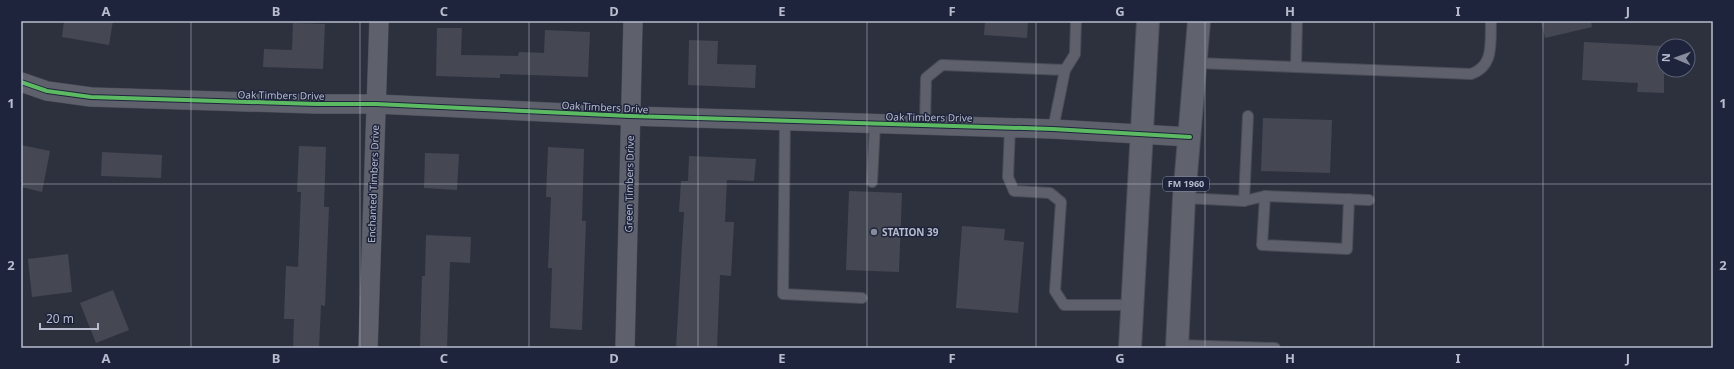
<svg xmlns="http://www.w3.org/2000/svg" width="1734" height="369" font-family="'Noto Sans',sans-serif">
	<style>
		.building { fill: #454853 }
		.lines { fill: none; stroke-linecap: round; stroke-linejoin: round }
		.service-casing { stroke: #494d57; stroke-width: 12 }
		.minor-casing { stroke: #494d57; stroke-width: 20 }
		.primary-casing { stroke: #4b4e5a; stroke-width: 24 }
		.service { stroke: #5e606b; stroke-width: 10 }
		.minor { stroke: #5e606b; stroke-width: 19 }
		.primary { stroke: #60626d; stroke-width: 22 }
		.cycleway-casing { stroke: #1e243b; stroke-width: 6 }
		.cycleway { stroke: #5cba63; stroke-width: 4 }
		.grid { fill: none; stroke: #b8bcce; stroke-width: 1; stroke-opacity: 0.55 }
		.poi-dot { fill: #878b9c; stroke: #1e243b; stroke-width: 1.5 }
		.labels { text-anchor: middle; stroke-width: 3; stroke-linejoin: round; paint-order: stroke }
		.shield { fill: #1e243b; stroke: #8a8ea2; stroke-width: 1 }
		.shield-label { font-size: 9px; font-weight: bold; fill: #b8bcce }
		.street-label { font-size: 10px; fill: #b8bcce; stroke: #1e243b }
		.poi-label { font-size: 10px; font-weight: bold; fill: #b8bcce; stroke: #1e243b; text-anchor: start }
		.neatline { fill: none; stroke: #b8bcce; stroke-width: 1.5 }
		.grid-label { font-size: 13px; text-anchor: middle; font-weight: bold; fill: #b8bcce }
	</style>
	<rect width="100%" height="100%" fill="#2d313e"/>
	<!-- building -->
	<g class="building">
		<polygon points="64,21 113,21 109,45 62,37"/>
		<polygon points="985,21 1028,21 1027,38 984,35"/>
		<polygon points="1541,21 1591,21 1592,27 1545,38"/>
		<polygon points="293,23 325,24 323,69 263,67 264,49 292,50"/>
		<polygon points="437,28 462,28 461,55 518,56 519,52 544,53 545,30 590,32 588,77 500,74 500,78 436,76"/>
		<polygon points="689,40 718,41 717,64 756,65 755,88 688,85"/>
		<polygon points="1584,42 1664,46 1664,93 1637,92 1638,83 1582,80"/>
		<polygon points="1263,118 1332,120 1330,173 1261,171"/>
		<polygon points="21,145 50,151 42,192 21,187"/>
		<polygon points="299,146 326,147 324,207 329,207 325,306 321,305 319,348 293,348 294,319 284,319 286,266 298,267 301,192 297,192"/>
		<polygon points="548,147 584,149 582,221 586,221 582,330 550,328 552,268 548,268 551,197 546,197"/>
		<polygon points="102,152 162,155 161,178 101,176"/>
		<polygon points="425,153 459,154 457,190 424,188"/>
		<polygon points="689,156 756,159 754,181 727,180 725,222 734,222 731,276 720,275 717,348 676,348 684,212 679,212 681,181 688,181"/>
		<polygon points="849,191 902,193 899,272 846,270"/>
		<polygon points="962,226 1005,229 1004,240 1024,242 1018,313 956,308"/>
		<polygon points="426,235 471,237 470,263 450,262 447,348 420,348 422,276 425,276"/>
		<polygon points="68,254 72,292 32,297 28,259"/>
		<polygon points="113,290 129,330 96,343 80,303"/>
	</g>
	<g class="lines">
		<defs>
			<g id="service">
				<polyline points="1197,63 1296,67 1297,21"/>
				<path d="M1296,67L1471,74C1495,66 1490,41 1491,21"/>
				<polyline points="785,121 783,294 862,298"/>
				<polyline points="925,125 926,78 942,65 1065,70"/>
				<polyline points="1010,127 1008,177 1014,191 1050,193 1061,202 1055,291 1064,305 1132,305"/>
				<polyline points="1053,129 1065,70 1075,54 1076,21"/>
				<polyline points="872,182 875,124"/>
				<polyline points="1265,196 1262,245 1347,249 1349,199"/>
				<polyline points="1184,198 1244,201 1265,196 1369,200"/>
				<polyline points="1244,201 1248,116"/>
				<polyline points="1178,345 1275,348"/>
			</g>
			<g id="minor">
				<polyline points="21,82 47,91 91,97 316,104 376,104 630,116 1053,129 1190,137"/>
				<polyline points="368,348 379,21"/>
				<polyline points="625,348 633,21"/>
			</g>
			<g id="primary">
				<polyline points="1130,348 1148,21"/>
				<polyline points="1177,348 1184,198 1199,21"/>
			</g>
		</defs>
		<!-- service casing -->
		<use href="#service" class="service-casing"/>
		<!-- minor casing -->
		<use href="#minor" class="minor-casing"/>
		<!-- primary casing -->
		<use href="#primary" class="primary-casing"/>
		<!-- service -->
		<use href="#service" class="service"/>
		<!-- minor -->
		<use href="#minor" class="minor"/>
		<!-- primary -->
		<use href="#primary" class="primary"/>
		<defs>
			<polyline id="cycleway" points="21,82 47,91 91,97 316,104 376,104 630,116 1053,129 1190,137"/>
		</defs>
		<!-- cycleway casing -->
		<use href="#cycleway" class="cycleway-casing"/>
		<!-- cycleway -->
		<use href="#cycleway" class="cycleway"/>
	</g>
	<!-- grid -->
	<path class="grid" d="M191,21V348M360,21V348M529,21V348M698,21V348M867,21V348M1036,21V348M1205,21V348M1374,21V348M1543,21V348M21,184H1713"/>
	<!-- markers -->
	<circle class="poi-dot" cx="874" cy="232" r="4"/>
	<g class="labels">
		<!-- shield labels -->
		<rect class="shield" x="1163" y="177" width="46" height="14" rx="3"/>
		<g class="shield-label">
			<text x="1186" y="187">FM 1960</text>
		</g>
		<!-- street labels -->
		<g class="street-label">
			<text transform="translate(281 95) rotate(1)" y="4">Oak Timbers Drive</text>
			<text transform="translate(605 107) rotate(3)" y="4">Oak Timbers Drive</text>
			<text transform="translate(929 117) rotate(1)" y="4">Oak Timbers Drive</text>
			<text transform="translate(373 184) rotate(-88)" y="4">Enchanted Timbers Drive</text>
			<text transform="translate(629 184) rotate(-89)" y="4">Green Timbers Drive</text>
		</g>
		<!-- poi labels -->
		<g class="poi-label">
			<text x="882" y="236">STATION 39</text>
		</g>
	</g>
	<!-- border -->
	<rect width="1734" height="369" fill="none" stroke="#1e243b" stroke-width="44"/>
	<!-- north arrow -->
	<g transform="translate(1676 58) rotate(272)"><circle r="19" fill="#1e243b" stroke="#5c6176"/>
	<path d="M0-3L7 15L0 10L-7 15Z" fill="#878b9c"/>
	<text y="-6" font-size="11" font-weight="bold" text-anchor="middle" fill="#b8bcce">N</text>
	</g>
	<!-- scale -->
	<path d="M40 323v6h58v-6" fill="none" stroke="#b8bcce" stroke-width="2"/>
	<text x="46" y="323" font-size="12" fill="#b8bcce" stroke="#1e243b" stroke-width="3" paint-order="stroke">20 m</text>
	<rect x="22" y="22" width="1690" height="325" class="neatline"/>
	<g class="grid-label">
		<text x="106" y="16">A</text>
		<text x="276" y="16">B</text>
		<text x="444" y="16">C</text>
		<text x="614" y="16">D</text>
		<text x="782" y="16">E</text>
		<text x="952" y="16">F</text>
		<text x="1120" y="16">G</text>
		<text x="1290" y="16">H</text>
		<text x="1458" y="16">I</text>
		<text x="1628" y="16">J</text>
		<text x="11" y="108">1</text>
		<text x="1723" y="108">1</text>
		<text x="11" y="270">2</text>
		<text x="1723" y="270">2</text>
		<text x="106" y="363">A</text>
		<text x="276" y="363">B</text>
		<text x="444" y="363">C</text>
		<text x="614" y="363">D</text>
		<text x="782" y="363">E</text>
		<text x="952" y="363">F</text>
		<text x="1120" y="363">G</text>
		<text x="1290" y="363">H</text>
		<text x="1458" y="363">I</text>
		<text x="1628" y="363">J</text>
	</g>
</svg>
